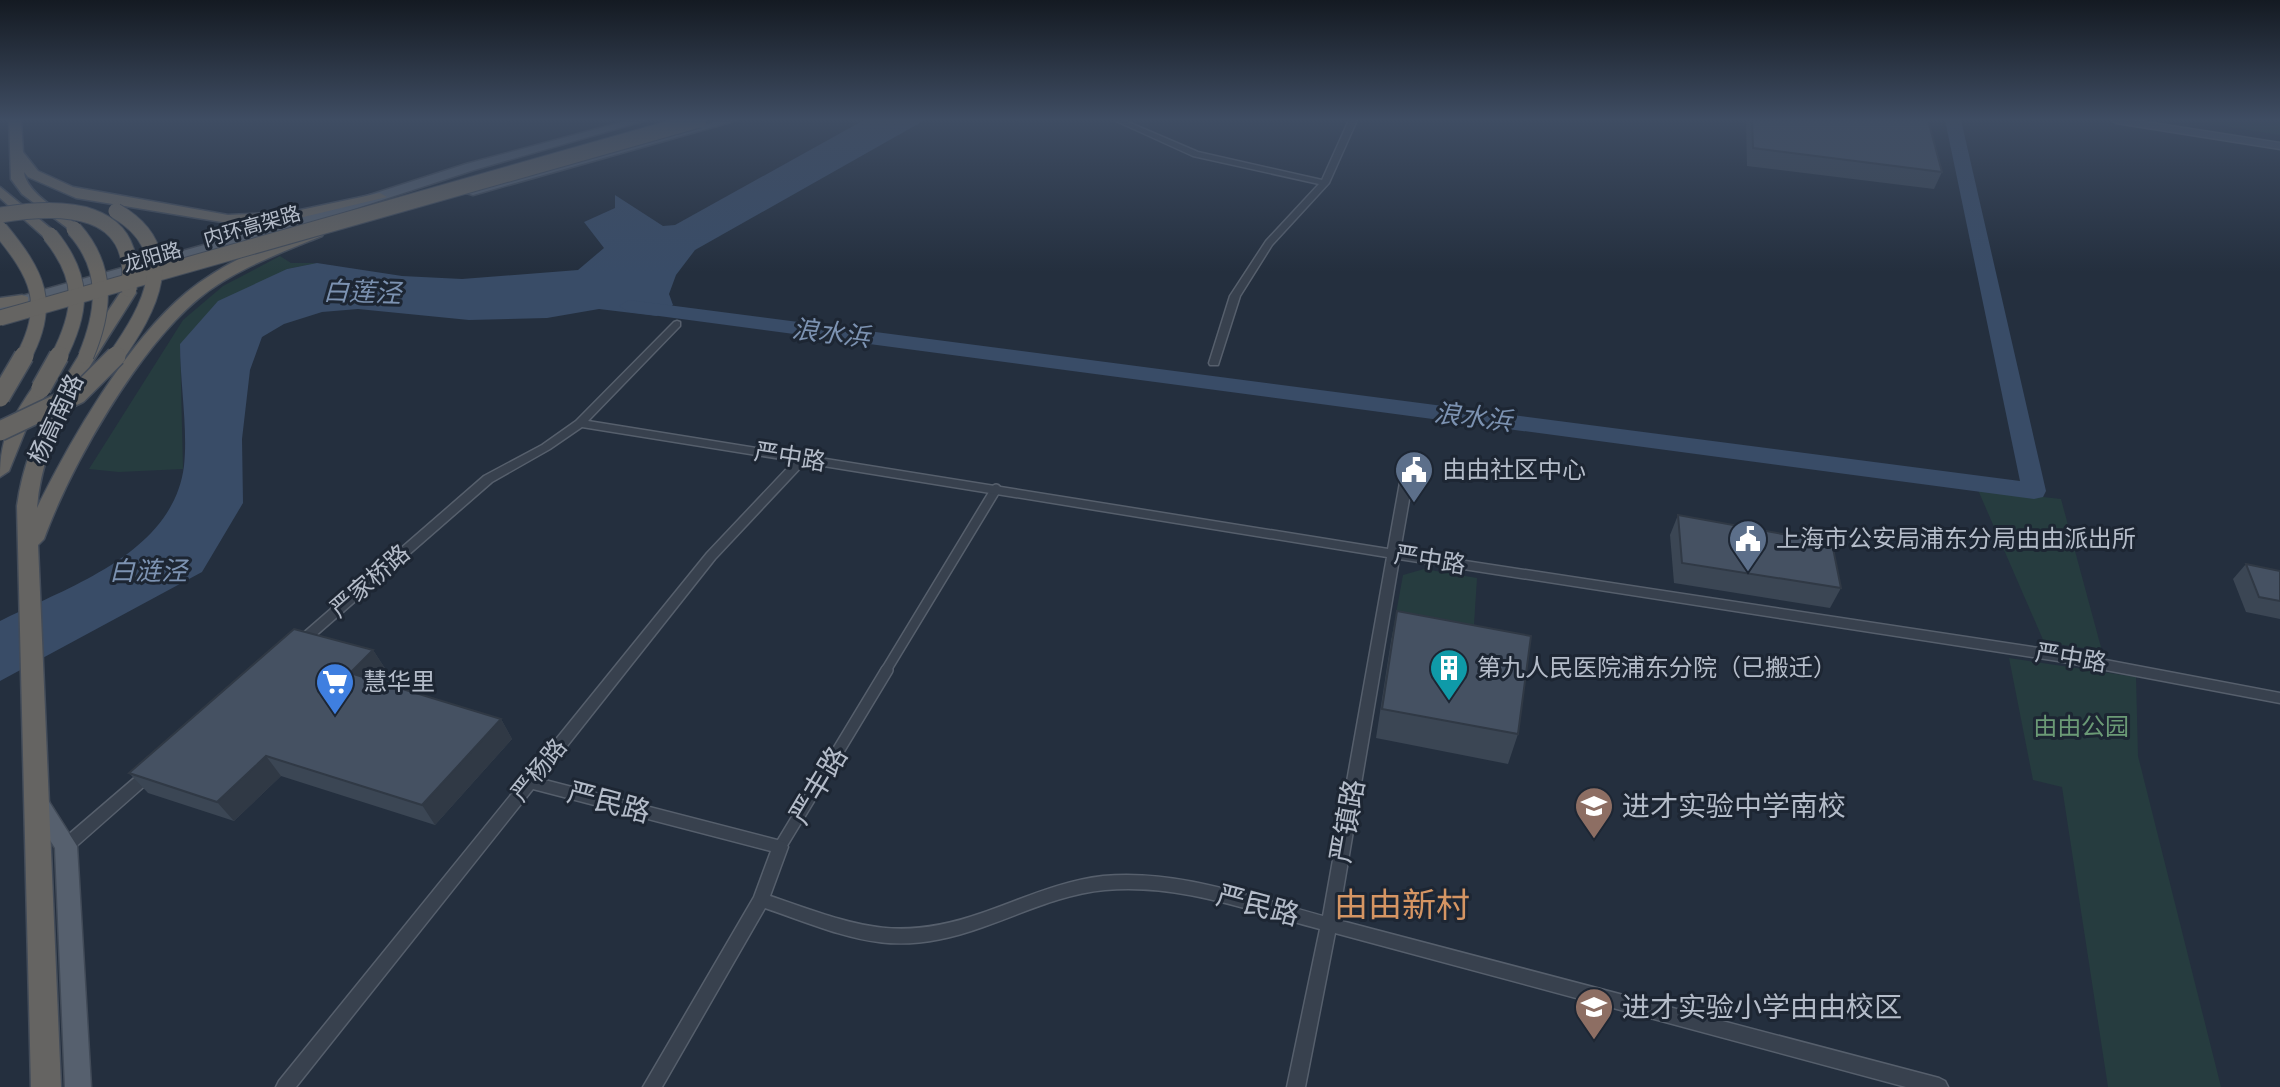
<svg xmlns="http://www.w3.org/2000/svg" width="2280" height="1087" font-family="Signika,'Noto Sans SC',sans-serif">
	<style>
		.green { fill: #263c3f }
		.water { fill: #394c67 }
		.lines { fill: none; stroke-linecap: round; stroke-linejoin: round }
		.river { fill: #394c67; fill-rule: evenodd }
		.pedestrian-far1-casing { stroke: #565f6c; stroke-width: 12 }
		.pedestrian-casing { stroke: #565f6c; stroke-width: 14 }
		.minor-casing { stroke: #565f6c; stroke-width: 3 }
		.secondary-casing { stroke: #565f6c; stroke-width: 3 }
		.primary-casing { stroke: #414a57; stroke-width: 3 }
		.trunk-casing { stroke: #434c59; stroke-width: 3 }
		.pedestrian-far1 { stroke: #38414e; stroke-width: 9 }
		.pedestrian { stroke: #38414e; stroke-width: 11 }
		.minor { fill: #38414e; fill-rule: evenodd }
		.secondary { fill: #465061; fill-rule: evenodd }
		.primary { fill: #56606e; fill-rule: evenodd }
		.trunk { fill: #656462; fill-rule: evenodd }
		.trunk-bridge-far1-casing { stroke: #434c59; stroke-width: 17; stroke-linecap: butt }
		.trunk-bridge-casing { stroke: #434c59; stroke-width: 22; stroke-linecap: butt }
		.trunk-bridge-far1 { stroke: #656462; stroke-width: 15 }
		.trunk-bridge { stroke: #656462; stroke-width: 19 }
		.wall { fill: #3b4654 }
		.shaded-wall { fill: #303945 }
		.building { fill: #455162; stroke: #303945; stroke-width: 2 }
		.labels { text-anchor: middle; stroke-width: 6; stroke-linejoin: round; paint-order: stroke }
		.far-street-label { font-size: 20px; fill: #b4bcc9; stroke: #1d2633 }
		.street-label { font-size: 24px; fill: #b4bcc9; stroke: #1d2633 }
		.poi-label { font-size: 24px; fill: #b4bcc9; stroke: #1d2633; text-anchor: start }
		.park-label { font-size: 24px; fill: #6b9a76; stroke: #1d2633 }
		.water-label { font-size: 26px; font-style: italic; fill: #7c92b1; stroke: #1d2633 }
		.near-street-label { font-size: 28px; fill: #b4bcc9; stroke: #1d2633 }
		.near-poi-label { font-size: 28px; fill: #b4bcc9; stroke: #1d2633; text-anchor: start }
		.near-quarter-label { font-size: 34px; fill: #d59563; stroke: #1d2633 }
	</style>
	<rect width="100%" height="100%" fill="#242f3e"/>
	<!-- green -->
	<g class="green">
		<polygon points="2186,120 2280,120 2280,135"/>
		<polygon points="280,256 291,263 317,263 287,269 180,344 183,469 119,472 89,469 183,320 223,286"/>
		<polygon points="1978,490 2061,499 2102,651 2044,642"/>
		<polygon points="1424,569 1477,578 1472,656 1391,641 1403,575"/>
		<polygon points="2009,658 2136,677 2138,756 2221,1087 2108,1087 2062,787 2033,780"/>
	</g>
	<!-- water -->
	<path class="water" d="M864,120H925L695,250L676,275L669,294L673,305L657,316L599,309L547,318L469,320L358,309L322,312L284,324L262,337L250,370L242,439L243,503L202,572L0,681V621C67,587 173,554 184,466C188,429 180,383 180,344L218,301L287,269L317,263L402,276L462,279L578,270L604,248L584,222L615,208V195L663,226L675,225Z"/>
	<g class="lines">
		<!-- river -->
		<polygon class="river" points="1945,120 1961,120 2046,491 2043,497 2034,499 629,312 619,306 629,300 2020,481"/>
		<defs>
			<polyline id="pedestrian-far1" points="885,672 996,489"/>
			<polyline id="pedestrian" points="780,847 887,670"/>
			<g id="minor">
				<polygon points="1114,120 1123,120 1198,152 1322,180 1349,120 1357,120 1329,183 1272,245 1240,296 1218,365 1210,365 1209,363 1230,296 1266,241 1319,184 1193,156"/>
				<path d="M677,321L680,322V326L588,421L1388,549L1401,477L1407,473L1413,477L1400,551L2058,651L2280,693V703L2058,661L1399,559L1338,920L1939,1078L1945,1081L1948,1087H1906L1335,933L1305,1087H1287L1320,929C1250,911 1179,883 1105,890C1062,894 1023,913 983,927C892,960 851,938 765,908L662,1087H643L754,897L771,851L533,789L296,1087H276L279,1081L707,553L794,461L582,427L550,449L492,482L305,645H295L293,642L484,476L542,445L576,421L674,322ZM805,463L1387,557L1323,916C1251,897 1178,869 1103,876C1060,881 1022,899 982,913C894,944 853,924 770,896L788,847L785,842L541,779L715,559Z"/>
				<polygon points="151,766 156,768 158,772 156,776 71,851 66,853 61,851 58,846 61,841 146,768"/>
			</g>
			<polygon id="secondary" points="2111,120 2133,120 2280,143 2280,149 2116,123"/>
			<g id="primary">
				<polygon points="630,120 647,120 474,170 296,228 0,310 0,302 286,222 466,164"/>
				<polygon points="721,120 738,120 473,195 463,192"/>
				<polygon points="38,795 46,797 77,846 91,1087 65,1087 55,848 27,804 30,797"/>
			</g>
			<g id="trunk">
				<path d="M9,120H21L23,152L38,171L73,187L228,215L291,212L380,193L387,197L291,220L228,223L76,198L28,177L24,172C26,193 63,213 79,226L81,229L74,233L22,194L11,179Z"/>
				<polygon points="0,187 55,232 55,238 45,238 0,198"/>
				<path d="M317,229L324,233L322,236C280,253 233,270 198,299C137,350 71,465 44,539L38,545L61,1087H31L17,506C28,425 78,356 122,290H134L136,293C95,360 43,427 37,508C71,439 127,342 186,293C221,264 273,240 317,229Z"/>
				<polygon points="22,295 28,297 28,303 0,308 0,298"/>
				<path d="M41,383L50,388L28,424L9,471L0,477C0,436 12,418 35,384Z"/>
			</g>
		</defs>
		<!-- pedestrian-far1 casing -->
		<use href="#pedestrian-far1" class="pedestrian-far1-casing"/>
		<!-- pedestrian casing -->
		<use href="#pedestrian" class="pedestrian-casing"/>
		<!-- minor casing -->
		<use href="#minor" class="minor-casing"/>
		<!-- secondary casing -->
		<use href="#secondary" class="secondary-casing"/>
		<!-- primary casing -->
		<use href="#primary" class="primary-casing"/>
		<!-- trunk casing -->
		<use href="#trunk" class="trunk-casing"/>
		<!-- pedestrian-far1 -->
		<use href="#pedestrian-far1" class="pedestrian-far1"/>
		<!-- pedestrian -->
		<use href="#pedestrian" class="pedestrian"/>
		<!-- minor -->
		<use href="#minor" class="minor"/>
		<!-- secondary -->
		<use href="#secondary" class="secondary"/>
		<!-- primary -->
		<use href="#primary" class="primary"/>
		<!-- trunk -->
		<use href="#trunk" class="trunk"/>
		<defs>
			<g id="trunk-bridge-far1">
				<path d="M0,215C63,205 139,205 129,289"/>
				<path d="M0,229C37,274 53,303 23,358"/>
				<path d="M74,229C109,268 105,310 86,356"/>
				<path d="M50,235C85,278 83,310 58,358"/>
				<polyline points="0,318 699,120"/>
				<path d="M115,358C150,308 183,250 116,211"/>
			</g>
			<g id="trunk-bridge">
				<polyline points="41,388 59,356"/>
				<polyline points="0,397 24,356"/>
				<polyline points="0,431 78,394 116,356"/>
			</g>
		</defs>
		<!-- trunk-bridge-far1 casing -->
		<use href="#trunk-bridge-far1" class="trunk-bridge-far1-casing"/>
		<!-- trunk-bridge casing -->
		<use href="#trunk-bridge" class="trunk-bridge-casing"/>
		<!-- trunk-bridge-far1 -->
		<use href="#trunk-bridge-far1" class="trunk-bridge-far1"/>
		<!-- trunk-bridge -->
		<use href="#trunk-bridge" class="trunk-bridge"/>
	</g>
	<!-- wall -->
	<g class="wall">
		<polygon points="1746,120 1928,120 1942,172 1934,189 1747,166"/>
		<polygon points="1678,515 1841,588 1830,608 1674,583 1670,535"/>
		<polygon points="2246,564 2280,571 2280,619 2246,612 2233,579"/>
		<polygon points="1397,611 1518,734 1508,764 1376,738 1391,641"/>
		<polygon points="373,650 386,670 376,681 501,719 512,739 435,825 281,776 234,821 148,793 129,773"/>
	</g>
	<!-- shaded-wall -->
	<g class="shaded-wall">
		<polygon points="373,650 386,670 364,694 350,673"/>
		<polygon points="501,719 512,739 435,825 422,805"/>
		<polygon points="266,756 281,776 234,821 217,802"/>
	</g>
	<!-- building -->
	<g class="building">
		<polygon points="1752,120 1928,120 1942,172 1753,148"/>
		<polygon points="1678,515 1832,543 1841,588 1682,563"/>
		<polygon points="2246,564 2280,571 2280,601 2259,597"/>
		<polygon points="1397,611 1531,636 1518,734 1382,709"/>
		<polygon points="294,629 373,650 350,673 501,719 422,805 266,756 217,802 129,773"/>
	</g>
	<!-- sky -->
	<linearGradient id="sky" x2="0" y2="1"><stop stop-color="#141a22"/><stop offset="0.44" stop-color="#3f4d63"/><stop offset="1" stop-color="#3f4d63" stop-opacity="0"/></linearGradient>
	<rect width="2280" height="272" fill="url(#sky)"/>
	<!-- icons -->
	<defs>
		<symbol id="civic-pin" viewBox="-11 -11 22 30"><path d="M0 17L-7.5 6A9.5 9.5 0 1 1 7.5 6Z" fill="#5c6f8a" stroke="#1d2633"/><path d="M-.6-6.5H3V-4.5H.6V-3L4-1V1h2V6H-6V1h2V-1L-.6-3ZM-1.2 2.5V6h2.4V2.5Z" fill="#fff"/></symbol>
		<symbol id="building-pin" viewBox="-11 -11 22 30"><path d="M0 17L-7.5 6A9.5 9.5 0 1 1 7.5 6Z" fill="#0f9aa8" stroke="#1d2633"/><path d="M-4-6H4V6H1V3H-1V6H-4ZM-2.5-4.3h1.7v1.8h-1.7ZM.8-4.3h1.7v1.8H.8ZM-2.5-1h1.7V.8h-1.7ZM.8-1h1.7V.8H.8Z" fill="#fff"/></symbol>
		<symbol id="supermarket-pin" viewBox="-11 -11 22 30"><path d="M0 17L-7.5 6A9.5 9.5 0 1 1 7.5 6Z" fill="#3f7fe0" stroke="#1d2633"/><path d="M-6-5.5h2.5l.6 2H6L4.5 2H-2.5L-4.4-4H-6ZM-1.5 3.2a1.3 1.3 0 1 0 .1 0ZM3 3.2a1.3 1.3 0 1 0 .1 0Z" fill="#fff"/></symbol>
		<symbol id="school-pin" viewBox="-11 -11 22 30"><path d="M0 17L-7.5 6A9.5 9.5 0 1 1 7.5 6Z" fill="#8d6e63" stroke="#1d2633"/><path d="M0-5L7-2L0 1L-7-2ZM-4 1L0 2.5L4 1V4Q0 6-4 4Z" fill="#fff"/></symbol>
	</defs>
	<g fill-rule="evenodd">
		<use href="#civic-pin" x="1392" y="448" width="44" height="60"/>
		<use href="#civic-pin" x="1726" y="517" width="44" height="60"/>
		<use href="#building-pin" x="1427" y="646" width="44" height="60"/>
		<use href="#supermarket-pin" x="313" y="660" width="44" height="60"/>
		<use href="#school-pin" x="1572" y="784" width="44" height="60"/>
		<use href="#school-pin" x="1572" y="985" width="44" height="60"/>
	</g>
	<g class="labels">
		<!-- far-street labels -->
		<g class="far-street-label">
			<text transform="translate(252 226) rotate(-16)" y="7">内环高架路</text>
			<text transform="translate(152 257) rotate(-16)" y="7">龙阳路</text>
		</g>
		<!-- street labels -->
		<g class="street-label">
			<text transform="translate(56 419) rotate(-65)" y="8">杨高南路</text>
			<text transform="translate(790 457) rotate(9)" y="8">严中路</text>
			<text transform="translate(1430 560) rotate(9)" y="8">严中路</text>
			<text transform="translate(370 581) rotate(-41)" y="8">严家桥路</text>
			<text transform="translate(2071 658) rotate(9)" y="8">严中路</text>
			<text transform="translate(539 770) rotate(-51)" y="8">严杨路</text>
		</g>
		<!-- poi labels -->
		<g class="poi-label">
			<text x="1442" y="478">由由社区中心</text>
			<text x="1776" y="547">上海市公安局浦东分局由由派出所</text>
			<text x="1477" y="676">第九人民医院浦东分院（已搬迁）</text>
			<text x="363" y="690">慧华里</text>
		</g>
		<!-- park labels -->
		<g class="park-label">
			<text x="2081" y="735">由由公园</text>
		</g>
		<!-- water labels -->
		<g class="water-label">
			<text transform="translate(362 292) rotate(2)" y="9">白莲泾</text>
			<text transform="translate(831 333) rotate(7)" y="9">浪水浜</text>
			<text transform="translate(1473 417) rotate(7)" y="9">浪水浜</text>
			<text x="148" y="580">白涟泾</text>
		</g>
		<!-- near-street labels -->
		<g class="near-street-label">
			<text transform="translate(818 785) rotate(-59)" y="10">严丰路</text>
			<text transform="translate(609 802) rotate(15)" y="10">严民路</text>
			<text transform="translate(1347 821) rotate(-80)" y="10">严镇路</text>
			<text transform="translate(1258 905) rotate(15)" y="10">严民路</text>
		</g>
		<!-- near-poi labels -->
		<g class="near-poi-label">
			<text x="1622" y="816">进才实验中学南校</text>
			<text x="1622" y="1017">进才实验小学由由校区</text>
		</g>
		<!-- near-quarter labels -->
		<g class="near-quarter-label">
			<text x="1402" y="917">由由新村</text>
		</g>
	</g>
</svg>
